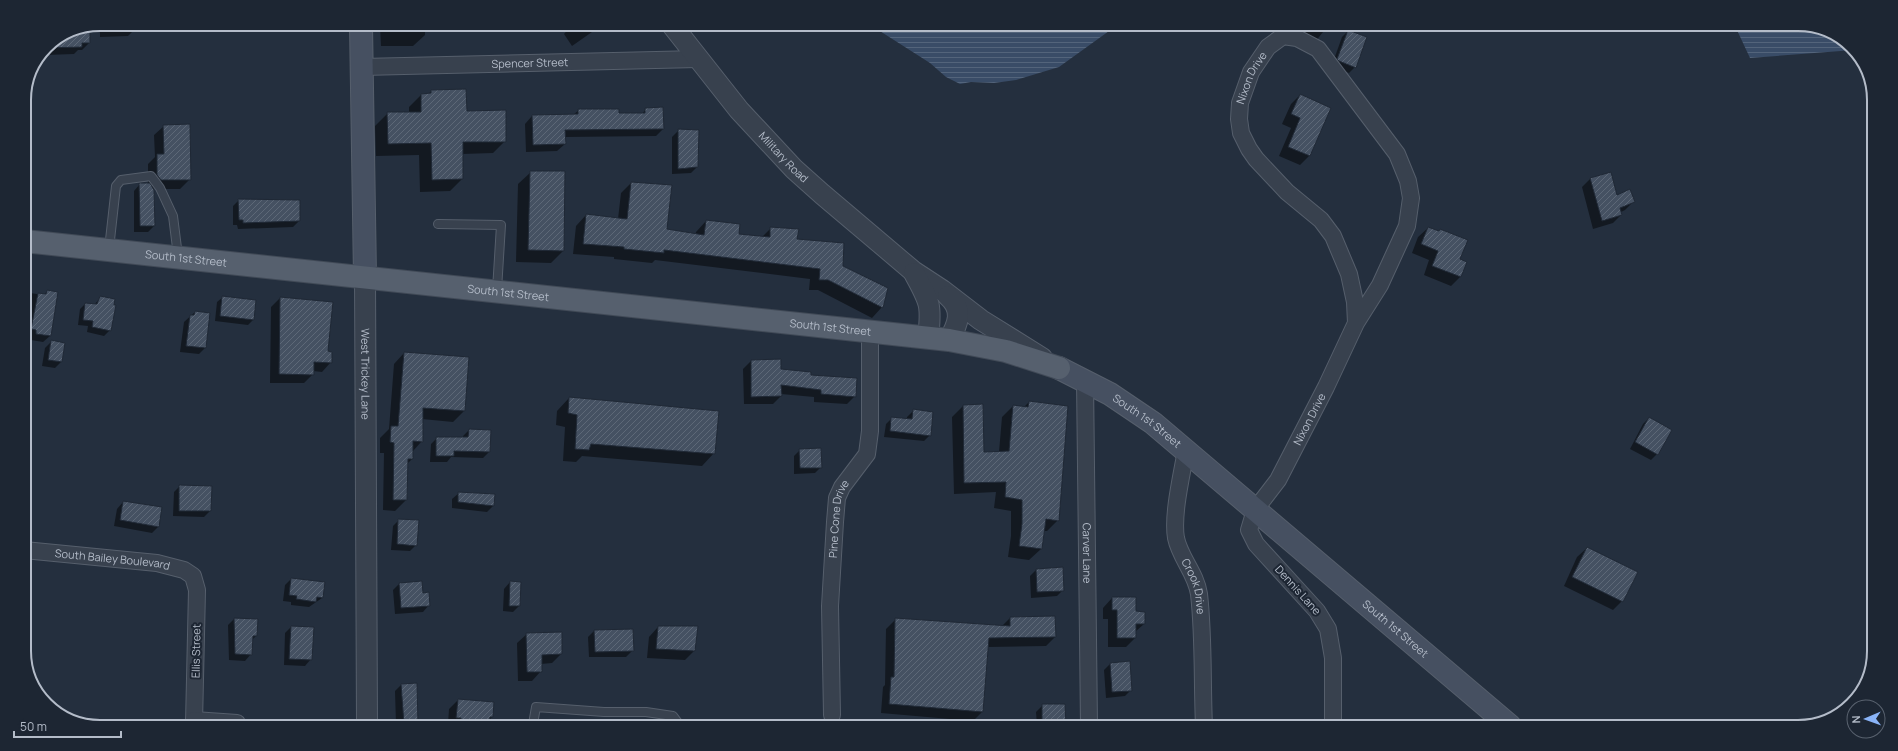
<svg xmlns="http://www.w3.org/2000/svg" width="1898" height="751" font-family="Manrope,sans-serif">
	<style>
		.water { fill: url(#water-rules) }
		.shadow { fill: #0007 }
		.building { fill: url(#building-hatch); stroke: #1f2835 }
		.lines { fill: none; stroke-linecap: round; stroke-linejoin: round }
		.service-casing { stroke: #565f6c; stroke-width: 10 }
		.minor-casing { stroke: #565f6c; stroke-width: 18 }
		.tertiary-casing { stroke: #565f6c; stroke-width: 22 }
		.secondary-casing { stroke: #565f6c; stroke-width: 24 }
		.primary-casing { stroke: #414a57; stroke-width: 24 }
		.service { stroke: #38414e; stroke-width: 8 }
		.minor { stroke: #38414e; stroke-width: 16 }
		.tertiary { stroke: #38414e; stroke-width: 20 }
		.secondary { stroke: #465061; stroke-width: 22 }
		.primary { stroke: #56606e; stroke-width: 22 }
		.labels { text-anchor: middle; stroke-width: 4; stroke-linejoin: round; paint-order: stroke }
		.street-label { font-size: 11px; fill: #b4bcc9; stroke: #1d2633 }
		.rim { fill: none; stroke: #b4bcc9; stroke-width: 2 }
	</style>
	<defs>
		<pattern id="water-rules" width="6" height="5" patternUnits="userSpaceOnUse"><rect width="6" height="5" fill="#394c67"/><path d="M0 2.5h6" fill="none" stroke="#53647b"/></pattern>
		<pattern id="building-hatch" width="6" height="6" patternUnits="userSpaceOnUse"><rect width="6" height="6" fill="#455162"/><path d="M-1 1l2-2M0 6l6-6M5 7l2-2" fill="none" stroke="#5d6877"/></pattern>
	</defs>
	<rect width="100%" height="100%" fill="#242f3e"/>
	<!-- water -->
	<g class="water">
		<polygon points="872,26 1116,26 1059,67 1016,80 994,83 971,82 960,84 946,77 930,63"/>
		<polygon points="1736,28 1823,28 1854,50 1750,58"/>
	</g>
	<!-- shadow -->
	<g class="shadow">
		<polygon points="100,24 134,24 134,30 128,36 100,37"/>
		<polygon points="380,25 425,25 425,35 413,46 381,46"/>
		<polygon points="516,25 546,25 543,29 517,29"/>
		<polygon points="572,25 602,25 572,46 564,34"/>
		<polygon points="89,26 89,43 82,50 78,50 74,54 46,55 41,58 46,46 71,30"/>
		<polygon points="1300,27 1327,27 1315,42 1297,31"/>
		<polygon points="1348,31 1355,67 1349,73 1332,65 1342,37"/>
		<polygon points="432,91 466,112 505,141 493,153 462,154 462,179 450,191 420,192 419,155 376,156 375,126 388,113 409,113 409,107 421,95 428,94"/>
		<polygon points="1300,95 1330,109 1309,156 1300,165 1279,156 1291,128 1282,124 1291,104"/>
		<polygon points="646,109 663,129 656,136 565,137 565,144 557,151 526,152 525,124 532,116 573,115 579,110 618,114 642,114"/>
		<polygon points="164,126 190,179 180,189 153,189 154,226 148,232 134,232 134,191 140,184 148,184 148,164 155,157 154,135"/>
		<polygon points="679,130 697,167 691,173 672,174 672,137"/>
		<polygon points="531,172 563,251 551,263 516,262 518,184"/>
		<polygon points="1591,178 1616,196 1633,202 1625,210 1621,212 1621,215 1613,223 1593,229 1582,187"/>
		<polygon points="631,183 665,230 695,235 696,232 706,221 738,235 762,237 771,228 796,239 842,267 882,307 872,318 818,290 809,290 810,279 655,260 652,263 614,259 614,257 573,254 576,226 586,215 618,219 621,193"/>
		<polygon points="239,200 299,221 293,227 238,229 237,225 233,225 233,206"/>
		<polygon points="1428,228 1459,260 1466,262 1460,277 1451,286 1424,275 1429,260 1412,253 1418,237"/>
		<polygon points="48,291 50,336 43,342 25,339 27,326 24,326 24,292 43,295"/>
		<polygon points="101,297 110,330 104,336 87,332 88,326 78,325 80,309 85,304 94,305"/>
		<polygon points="223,297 253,320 248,325 215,321 217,302"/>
		<polygon points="280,298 327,352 331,362 322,372 313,371 313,374 304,383 270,383 271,307"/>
		<polygon points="195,312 205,348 199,354 180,352 184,322"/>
		<polygon points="51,342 61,362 55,368 42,366 45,348"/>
		<polygon points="404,353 464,411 453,422 422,419 422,441 412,452 412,459 407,464 406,500 395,511 383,510 384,453 380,453 380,438 389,429 394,364"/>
		<polygon points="751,361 780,370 809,376 855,396 847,404 814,402 814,397 781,394 781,396 773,404 744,404 743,369"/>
		<polygon points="569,398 714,453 702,466 582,456 576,462 563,461 565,427 556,425 557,411"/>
		<polygon points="1029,402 1058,520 1047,531 1043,531 1041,549 1029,560 1008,557 1011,536 1011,511 994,508 996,492 954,494 952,417 963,406 983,453 999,452 1002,417 1013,406 1024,407"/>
		<polygon points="913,411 930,435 924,441 884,437 886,424 892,418 907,419 907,417"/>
		<polygon points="1649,418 1657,454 1651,460 1630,449 1643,424"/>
		<polygon points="469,430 489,452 483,458 451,457 447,462 430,462 431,444 437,438 463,438 463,436"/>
		<polygon points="800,450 821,467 815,473 794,474 794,456"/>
		<polygon points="180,486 210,511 204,517 173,516 174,492"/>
		<polygon points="459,493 493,506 487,512 452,508 452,499"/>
		<polygon points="123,502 158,527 152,533 114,526 117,509"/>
		<polygon points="399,520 416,545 410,551 391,550 393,526"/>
		<polygon points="1587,548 1622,601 1613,610 1564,586 1577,557"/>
		<polygon points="1036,570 1063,590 1057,596 1031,598 1030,576"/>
		<polygon points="291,579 322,598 309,607 291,605 291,602 283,601 285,585"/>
		<polygon points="510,582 519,606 513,612 503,611 504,589"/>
		<polygon points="399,584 422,594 429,605 423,612 395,614 393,590"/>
		<polygon points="1112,598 1135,612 1144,624 1135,632 1135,638 1126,647 1108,647 1108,619 1103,619 1103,608"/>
		<polygon points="1054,617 1055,637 1046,646 988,647 982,712 973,721 881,713 883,687 885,685 886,629 895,620 1002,626 1010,618"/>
		<polygon points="234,619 256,636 252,640 251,654 245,661 229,660 228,625"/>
		<polygon points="291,627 311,659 305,666 284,665 285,633"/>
		<polygon points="658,627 694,651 685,660 647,658 649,637"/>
		<polygon points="594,631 633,650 626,657 589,657 588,637"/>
		<polygon points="561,633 561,654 552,663 541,664 541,671 532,681 518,681 517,643 527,634"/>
		<polygon points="1110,664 1131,690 1125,696 1106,698 1104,670"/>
		<polygon points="416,684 417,724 396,724 395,691 401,685"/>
		<polygon points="458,700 492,717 489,720 488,724 448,724 449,709"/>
		<polygon points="1043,705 1064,705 1065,725 1037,725 1036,712"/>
	</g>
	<!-- building -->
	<g class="building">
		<polygon points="90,26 90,43 82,43 82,47 46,48 71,30"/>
		<polygon points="1348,30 1367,37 1356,68 1339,61 1337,59"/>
		<polygon points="466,89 467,111 506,110 506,142 463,142 463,179 432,180 431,143 388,144 387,112 421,112 421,94 431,93 431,90"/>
		<polygon points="1300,94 1331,108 1310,156 1288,147 1300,118 1291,114"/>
		<polygon points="663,107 664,129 565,130 566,144 533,145 532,115 578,114 578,109 619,109 619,113 645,113 645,108"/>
		<polygon points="190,124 191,180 161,180 157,175 157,154 164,154 163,125"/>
		<polygon points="678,129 699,130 698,167 678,169"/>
		<polygon points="530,171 565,171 564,251 528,250"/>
		<polygon points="1611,172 1617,195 1630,189 1635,202 1620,208 1622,215 1602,221 1590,178"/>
		<polygon points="631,182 672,185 667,229 704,235 706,220 740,224 739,234 770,237 770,227 799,229 797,239 844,243 843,266 888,288 883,308 828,280 819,280 820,269 664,250 664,253 624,249 624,247 583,244 586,214 627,219"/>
		<polygon points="139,183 150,183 154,190 155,226 140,226"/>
		<polygon points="238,199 300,200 300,221 243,223 243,220 239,220"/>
		<polygon points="1428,227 1439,231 1440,229 1468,240 1460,259 1467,262 1461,277 1432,266 1438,251 1421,244"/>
		<polygon points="47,290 58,292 51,336 36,334 36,330 31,329 38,293 46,294"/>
		<polygon points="100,296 115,299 114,305 116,305 111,331 92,327 93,321 83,320 85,303 97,304"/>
		<polygon points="222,296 256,300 254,320 220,316"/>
		<polygon points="280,297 333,302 328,351 332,352 332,363 314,362 314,375 279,374"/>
		<polygon points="195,311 210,313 206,348 186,346 190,315 194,315"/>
		<polygon points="51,340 65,343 62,362 48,360"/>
		<polygon points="404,352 469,357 465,411 423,408 423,442 413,441 413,459 408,459 407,500 393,500 394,443 390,442 391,426 398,426"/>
		<polygon points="781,359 781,369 811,372 811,375 857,378 856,397 821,394 821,390 781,385 782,396 751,397 751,360"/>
		<polygon points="569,397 719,411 715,454 591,444 589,450 575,449 577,415 568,413"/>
		<polygon points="1029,401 1068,406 1059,521 1046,519 1042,549 1019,546 1022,524 1022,500 1005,497 1006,482 964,483 963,405 983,404 984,452 1009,451 1013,405 1028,407"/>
		<polygon points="913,409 933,412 931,436 890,431 891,417 912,419"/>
		<polygon points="1649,417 1672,430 1658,455 1635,442"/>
		<polygon points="469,429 491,430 490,452 454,451 454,456 436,456 436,437 468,437"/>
		<polygon points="821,448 822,468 800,468 799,449"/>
		<polygon points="179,485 212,486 211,511 179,511"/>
		<polygon points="458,492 495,494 494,506 458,502"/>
		<polygon points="123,501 162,507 159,527 120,520"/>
		<polygon points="398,519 419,520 417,546 397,544"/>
		<polygon points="1587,547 1638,572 1623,602 1572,577"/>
		<polygon points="1063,567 1064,591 1037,592 1036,569"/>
		<polygon points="291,578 325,582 323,598 317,597 316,602 296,599 297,596 289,595"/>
		<polygon points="422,581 423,593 429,592 430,606 401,608 399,583"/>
		<polygon points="510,581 521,582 520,606 509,606"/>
		<polygon points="1112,597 1136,597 1136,611 1145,612 1145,624 1136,624 1136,638 1117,638 1117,610 1112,610"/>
		<polygon points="1055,616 1056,637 989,638 983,712 889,704 891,677 894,677 895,618 1010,626 1010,617"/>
		<polygon points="234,618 258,619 257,636 253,636 252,655 235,654"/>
		<polygon points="291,626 314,627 312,660 289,659"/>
		<polygon points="658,626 698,626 695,651 656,649"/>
		<polygon points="633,629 634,651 595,652 594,630"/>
		<polygon points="562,632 562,654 542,655 542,672 527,672 526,633"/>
		<polygon points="1130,661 1132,691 1112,692 1110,663"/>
		<polygon points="417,683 418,724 404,724 401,684"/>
		<polygon points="458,699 494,702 493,717 490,717 489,724 461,724 461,718 456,718"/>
		<polygon points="1042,704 1065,704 1066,725 1042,725"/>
	</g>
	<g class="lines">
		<defs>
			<g id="service">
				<polyline points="438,224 501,225 497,290"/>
				<polyline points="109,249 116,186 121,180 151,176 160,188 173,216 178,256"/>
				<polyline points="533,724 536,707 604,712 646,712 673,716 679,724"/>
			</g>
			<g id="minor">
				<path id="s1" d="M362,67L698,59"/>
				<path id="s2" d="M1085,380L1089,725"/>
				<path id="s3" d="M1186,450C1182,474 1172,515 1176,538C1180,558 1196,573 1199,594C1204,638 1202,682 1204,726"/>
				<path id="s4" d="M24,550L157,563L184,570L193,576L197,590L194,723"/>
				<path id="s5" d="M832,715L830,606L835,522L837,498L842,487L867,454L870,431V331"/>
				<polyline points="194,720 237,723"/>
				<path id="s6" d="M1333,726V658L1328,629L1317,611L1256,544L1249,530L1255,510L1278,480L1326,387L1356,323L1355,302L1349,274L1333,236L1321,220L1287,192L1256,159L1249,149L1241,133L1239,119L1240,103L1251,72L1268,47L1283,36L1297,38L1318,49L1397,154L1408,181L1411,198L1407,226L1380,285L1356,323"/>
			</g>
			<g id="tertiary">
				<path id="s7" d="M672,25L739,110L794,169L822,194L913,271L942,290L981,320L1042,358"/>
				<path d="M914,273C930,302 932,305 928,338"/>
				<path id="s8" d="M365,277L367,724"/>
				<path d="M948,296C964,310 958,324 949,340"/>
			</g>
			<g id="secondary">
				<polyline points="361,25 365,277"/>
				<path id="s9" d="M1059,368L1110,394L1153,423L1510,726"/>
			</g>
			<g id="primary">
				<path id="s10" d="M24,241L949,340L1006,351L1059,368"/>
			</g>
		</defs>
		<!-- service casing -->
		<use href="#service" class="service-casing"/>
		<!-- minor casing -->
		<use href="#minor" class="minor-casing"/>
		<!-- tertiary casing -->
		<use href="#tertiary" class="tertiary-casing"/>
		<!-- secondary casing -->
		<use href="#secondary" class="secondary-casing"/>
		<!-- primary casing -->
		<use href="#primary" class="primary-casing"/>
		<!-- service -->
		<use href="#service" class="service"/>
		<!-- minor -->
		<use href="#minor" class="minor"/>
		<!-- tertiary -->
		<use href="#tertiary" class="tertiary"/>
		<!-- secondary -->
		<use href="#secondary" class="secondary"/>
		<!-- primary -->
		<use href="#primary" class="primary"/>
	</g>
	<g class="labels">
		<!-- street labels -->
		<g class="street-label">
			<text dy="4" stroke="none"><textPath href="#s1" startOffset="168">Spencer Street</textPath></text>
			<text dy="4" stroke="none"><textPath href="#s6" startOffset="747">Nixon Drive</textPath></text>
			<text dy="4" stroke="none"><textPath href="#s7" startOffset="173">Military Road</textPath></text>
			<text dy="4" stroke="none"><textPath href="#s10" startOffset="163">South 1st Street</textPath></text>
			<text dy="4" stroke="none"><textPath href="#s10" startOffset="487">South 1st Street</textPath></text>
			<text dy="4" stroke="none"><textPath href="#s10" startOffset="811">South 1st Street</textPath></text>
			<text dy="4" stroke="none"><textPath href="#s8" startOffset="97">West Trickey Lane</textPath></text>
			<text dy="4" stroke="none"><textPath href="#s6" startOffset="352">Nixon Drive</textPath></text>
			<text dy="4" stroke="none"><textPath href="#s9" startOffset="103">South 1st Street</textPath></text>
			<text dy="4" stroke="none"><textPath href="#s5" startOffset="197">Pine Cone Drive</textPath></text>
			<text dy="4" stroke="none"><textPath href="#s2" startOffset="173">Carver Lane</textPath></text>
			<text dy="4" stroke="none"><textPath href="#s4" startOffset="89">South Bailey Boulevard</textPath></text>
			<text dy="4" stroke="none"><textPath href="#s3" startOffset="141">Crook Drive</textPath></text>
			<text transform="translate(1298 590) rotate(48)" y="4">Dennis Lane</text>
			<text dy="4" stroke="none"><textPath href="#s9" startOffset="427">South 1st Street</textPath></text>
			<text transform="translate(196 651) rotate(-89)" y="4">Ellis Street</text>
		</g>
	</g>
	<!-- crop -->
	<path d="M0 0H1898V751H0ZM100 31H1798A69 69 0 0 1 1867 100V651A69 69 0 0 1 1798 720H100A69 69 0 0 1 31 651V100A69 69 0 0 1 100 31Z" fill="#1d2633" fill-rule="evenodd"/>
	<path class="rim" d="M100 31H1798A69 69 0 0 1 1867 100V651A69 69 0 0 1 1798 720H100A69 69 0 0 1 31 651V100A69 69 0 0 1 100 31Z"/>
	<!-- north arrow -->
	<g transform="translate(1866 719) rotate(268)"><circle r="19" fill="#1d2633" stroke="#59626f"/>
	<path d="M0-3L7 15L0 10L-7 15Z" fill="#8ab4f8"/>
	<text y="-6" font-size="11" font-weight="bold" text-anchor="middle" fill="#b4bcc9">N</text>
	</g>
	<!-- scale -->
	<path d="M14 731v6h107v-6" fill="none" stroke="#b4bcc9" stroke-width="2"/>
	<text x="20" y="731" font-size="12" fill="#b4bcc9" stroke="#1d2633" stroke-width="3" paint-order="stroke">50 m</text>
</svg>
